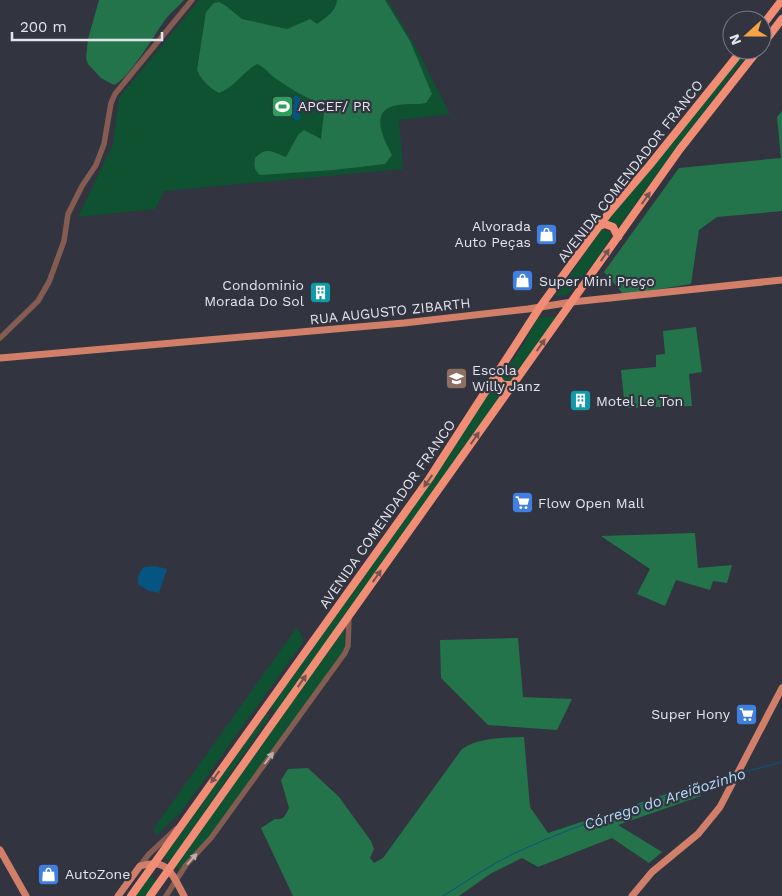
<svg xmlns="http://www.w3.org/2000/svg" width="782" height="896" font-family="'Work Sans',sans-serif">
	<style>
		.green { fill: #0e5232 }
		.forest { fill: #24744b }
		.water { fill: #065482 }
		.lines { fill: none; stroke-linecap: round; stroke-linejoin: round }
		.stream { stroke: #065482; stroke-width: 1 }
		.minor { stroke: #855c51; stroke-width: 5.5 }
		.major { stroke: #d27f6a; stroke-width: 7 }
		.highway { stroke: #f08d74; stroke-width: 8 }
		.oneway { fill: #745352 }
		.oneway2 { fill: #bdaeae }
		.labels { text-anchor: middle; stroke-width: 4.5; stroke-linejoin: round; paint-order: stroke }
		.poi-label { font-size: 14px; fill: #e3e4ec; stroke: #323440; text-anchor: start }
		.street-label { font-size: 14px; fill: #e3e4ec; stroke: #323440 }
		.water-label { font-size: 15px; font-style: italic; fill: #b1dafb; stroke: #323440 }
	</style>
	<rect width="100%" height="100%" fill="#323440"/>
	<!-- green -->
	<g class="green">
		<polygon points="199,0 388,0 419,53 450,114 399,120 403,169 164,191 155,209 78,217 113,144 119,98"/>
		<polygon points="743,53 746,56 670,156 617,230 600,226 654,166"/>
		<path d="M602,229L611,232C611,246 577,283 567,295L555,296Z"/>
		<polygon points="559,316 508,385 501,378 525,342 537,318"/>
		<polygon points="495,380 498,386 508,390 277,713 269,708"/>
		<polygon points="297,627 303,638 302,644 181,812 156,836 154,828"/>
		<polygon points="344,629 345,647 339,657 215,830 180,871 175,866"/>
		<polygon points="267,713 270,716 170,862 164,857"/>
		<polygon points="150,875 156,881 146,896 135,896"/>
	</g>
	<!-- forest -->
	<g class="forest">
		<path d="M99,0H184C178,7 170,13 165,20C155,34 128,80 114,85L101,78L88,64L86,58L88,39Z"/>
		<path d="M337,0H385L410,41L432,94L426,103C417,105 407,103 398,105C368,109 383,138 392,155L385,164L333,170L260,175C254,170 254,166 255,158C267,146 272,152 286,157L298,135L304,130L321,139L325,104C308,100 289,88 275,78C268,73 265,67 257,64C243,72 235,87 219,93C209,87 202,81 197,70L206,12L214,3L219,2L226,6L242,19L287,29L310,19L317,24C326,17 336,12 337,0Z"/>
		<polygon points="782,111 782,211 717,217 699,230 691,284 624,295 604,272 679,168 781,158 777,117"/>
		<polygon points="696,327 702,372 689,374 692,406 625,408 621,370 656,367 656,355 665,354 663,331"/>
		<polygon points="695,533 698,568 732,565 727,583 713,581 710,590 676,580 665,606 637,594 650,569 601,536"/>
		<polygon points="518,638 523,697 572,699 557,730 488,725 441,678 440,640"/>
		<path d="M524,737L530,807L548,833L700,783L701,796L618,825L662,852L649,863L612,838L538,867L522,858L490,874L459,896H293L261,828L275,819C284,820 285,816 289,808L281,780L288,769L308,768L339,797L371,841L374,849L370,858L374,863L383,858L462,749C480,737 502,738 524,737Z"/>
	</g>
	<!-- water -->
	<g class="water">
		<polygon points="296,95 306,105 299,113 301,118 297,121 287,112 295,104 293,98"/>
		<path d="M155,566L167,569L159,593L147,590L139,585C136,578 139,573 144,567Z"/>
	</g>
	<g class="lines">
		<!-- stream -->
		<g class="stream">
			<polyline points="740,773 782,762"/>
			<path d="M443,896C467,881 490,865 515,853C586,820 660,798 734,775"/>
		</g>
		<!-- minor -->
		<g class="minor">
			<polyline points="0,338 38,301 49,282 64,241 68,214 82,186 96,165 104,144 111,103 115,94 192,0"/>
			<polyline points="140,866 149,854 176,829"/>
			<polyline points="166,896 186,865 211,838 345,653 348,646 349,616"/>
		</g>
		<!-- major -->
		<g class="major">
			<polyline points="0,358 404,323 528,309 572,302 782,280"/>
			<polyline points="0,850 26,896"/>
			<path d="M118,896L140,866C168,857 172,874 184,896"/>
			<polyline points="632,896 652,872 698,834 720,807 782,688"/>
		</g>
		<!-- highway -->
		<g class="highway">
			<polyline points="762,26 782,0"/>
			<polyline points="762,45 782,19"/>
			<polyline points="599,226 605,224 613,227 618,237"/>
			<path d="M498,372C497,379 499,382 504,385H513"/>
			<polyline points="131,896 429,479 540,307 608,214 649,166 742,50"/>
			<polyline points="150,896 680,149 758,50"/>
		</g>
	</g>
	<!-- one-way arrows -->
	<defs><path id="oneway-solid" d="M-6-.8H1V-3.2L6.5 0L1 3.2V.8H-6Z" transform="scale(1.25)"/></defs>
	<g class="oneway">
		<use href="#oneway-solid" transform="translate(646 198) rotate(-55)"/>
		<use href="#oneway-solid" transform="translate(605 255) rotate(-55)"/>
		<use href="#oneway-solid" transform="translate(541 345) rotate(-55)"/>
		<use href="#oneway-solid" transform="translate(475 438) rotate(-55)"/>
		<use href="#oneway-solid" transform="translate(428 481) rotate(125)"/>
		<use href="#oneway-solid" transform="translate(377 576) rotate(-55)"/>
		<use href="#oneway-solid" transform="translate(302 681) rotate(-55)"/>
		<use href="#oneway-solid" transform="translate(215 777) rotate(126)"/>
	</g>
	<g class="oneway2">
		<use href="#oneway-solid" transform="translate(269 758) rotate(-53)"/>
		<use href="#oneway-solid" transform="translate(192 859) rotate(-48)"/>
	</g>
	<!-- icons -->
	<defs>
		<symbol id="stadium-square" viewBox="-11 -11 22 22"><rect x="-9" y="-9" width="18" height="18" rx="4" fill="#2e9e5b" stroke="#323440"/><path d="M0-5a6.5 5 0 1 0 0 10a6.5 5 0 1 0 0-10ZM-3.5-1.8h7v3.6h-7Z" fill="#fff"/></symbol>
		<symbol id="shop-square" viewBox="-11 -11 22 22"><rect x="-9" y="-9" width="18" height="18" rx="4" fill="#3f7fe0" stroke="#323440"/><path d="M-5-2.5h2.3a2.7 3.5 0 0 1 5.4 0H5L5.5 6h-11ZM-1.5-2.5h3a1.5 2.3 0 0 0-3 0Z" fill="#fff"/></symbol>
		<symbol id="building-square" viewBox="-11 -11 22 22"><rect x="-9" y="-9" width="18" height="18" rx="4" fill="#0f9aa8" stroke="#323440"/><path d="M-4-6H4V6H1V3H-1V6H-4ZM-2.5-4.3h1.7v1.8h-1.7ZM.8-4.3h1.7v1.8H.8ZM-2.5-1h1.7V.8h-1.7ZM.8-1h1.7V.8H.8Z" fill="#fff"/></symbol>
		<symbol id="school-square" viewBox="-11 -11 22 22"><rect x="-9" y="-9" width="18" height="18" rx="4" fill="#8d6e63" stroke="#323440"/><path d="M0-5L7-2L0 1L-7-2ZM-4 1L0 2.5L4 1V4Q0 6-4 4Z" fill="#fff"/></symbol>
		<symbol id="supermarket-square" viewBox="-11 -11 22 22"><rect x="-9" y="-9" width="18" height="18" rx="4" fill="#3f7fe0" stroke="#323440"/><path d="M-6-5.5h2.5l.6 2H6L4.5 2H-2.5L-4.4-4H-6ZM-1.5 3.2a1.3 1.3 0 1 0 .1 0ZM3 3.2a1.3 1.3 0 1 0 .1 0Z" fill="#fff"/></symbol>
	</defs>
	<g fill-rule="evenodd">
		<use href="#stadium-square" x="270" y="94" width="25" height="25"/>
		<use href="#shop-square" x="534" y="222" width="25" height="25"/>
		<use href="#shop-square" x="510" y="268" width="25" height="25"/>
		<use href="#building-square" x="308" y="280" width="25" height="25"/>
		<use href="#school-square" x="444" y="366" width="25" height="25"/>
		<use href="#building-square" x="568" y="388" width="25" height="25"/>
		<use href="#supermarket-square" x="510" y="490" width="25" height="25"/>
		<use href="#supermarket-square" x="734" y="702" width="25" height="25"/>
		<use href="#shop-square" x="36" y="862" width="25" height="25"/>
	</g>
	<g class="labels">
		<!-- poi labels -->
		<g class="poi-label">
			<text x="298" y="111">APCEF/ PR</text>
			<text x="531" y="231" text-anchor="end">Alvorada<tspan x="531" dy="16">Auto Peças</tspan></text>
			<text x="539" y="286">Super Mini Preço</text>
			<text x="304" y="290" text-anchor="end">Condominio<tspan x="304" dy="16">Morada Do Sol</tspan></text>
			<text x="472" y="375">Escola<tspan x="472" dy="16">Willy Janz</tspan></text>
			<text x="596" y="406">Motel Le Ton</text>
			<text x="538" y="508">Flow Open Mall</text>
			<text x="730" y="719" text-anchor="end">Super Hony</text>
			<text x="65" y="879">AutoZone</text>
		</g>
		<!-- street labels -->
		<g class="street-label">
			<text transform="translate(630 171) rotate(-52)" y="5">AVENIDA COMENDADOR FRANCO</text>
			<text transform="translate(390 311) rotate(-6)" y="5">RUA AUGUSTO ZIBARTH</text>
			<text transform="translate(387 514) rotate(-55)" y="5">AVENIDA COMENDADOR FRANCO</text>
		</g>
		<!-- water labels -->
		<g class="water-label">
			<text transform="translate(665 799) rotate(-18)" y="5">Córrego do Areiãozinho</text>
		</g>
	</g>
	<!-- north arrow -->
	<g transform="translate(747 35) rotate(249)"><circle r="24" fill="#323440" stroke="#797a85"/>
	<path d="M0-4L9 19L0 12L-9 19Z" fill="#f5a345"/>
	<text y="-8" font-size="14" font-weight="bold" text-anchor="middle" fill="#e3e4ec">N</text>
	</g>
	<!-- scale -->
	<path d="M12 32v8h150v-8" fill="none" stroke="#e3e4ec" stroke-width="2.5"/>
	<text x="20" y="32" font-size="15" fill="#e3e4ec" stroke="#323440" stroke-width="4" paint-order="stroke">200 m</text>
</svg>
